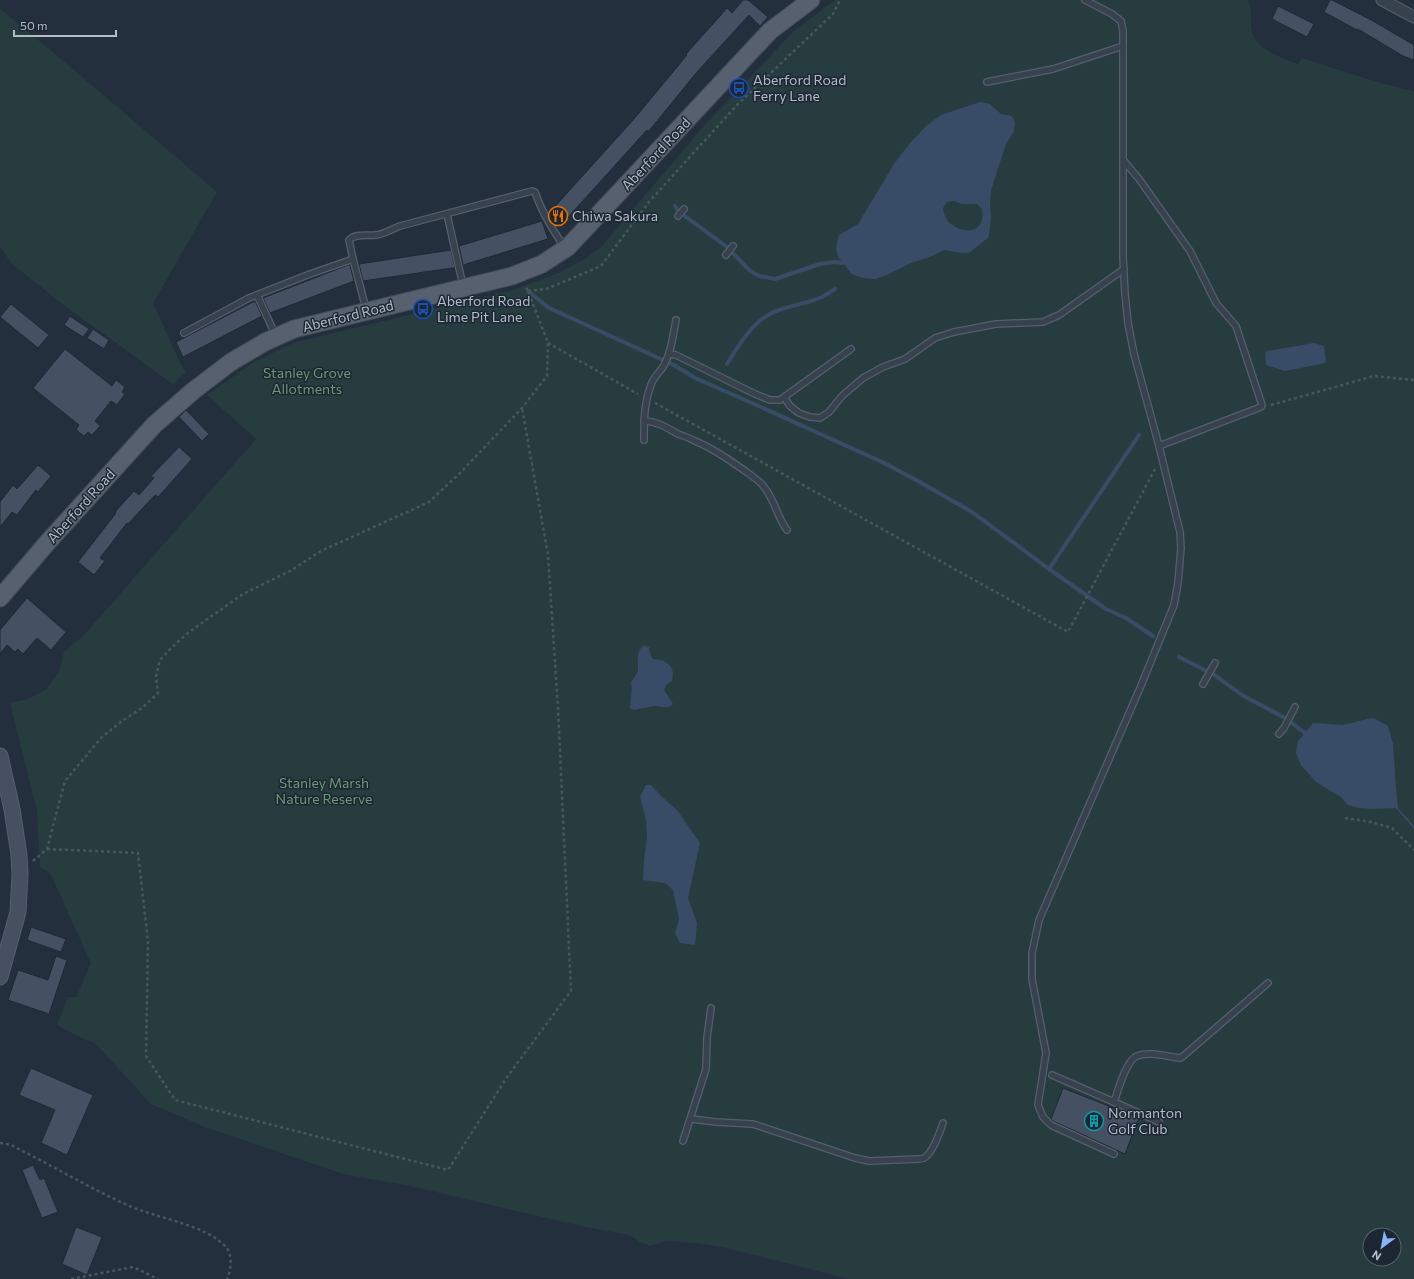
<svg xmlns="http://www.w3.org/2000/svg" width="1414" height="1279" font-family="Commissioner,sans-serif">
	<style>
		.green { fill: #263c3f; fill-rule: evenodd }
		.water { fill: #394c67; fill-rule: evenodd }
		.lines { fill: none; stroke-linecap: round; stroke-linejoin: round }
		.stream { stroke: #394c67; stroke-width: 4 }
		.building { fill: #455162; stroke: #1f2835 }
		.lane-casing { stroke: #565f6c; stroke-width: 8 }
		.street-casing { stroke: #565f6c; stroke-width: 13 }
		.secondary-casing { stroke: #565f6c; stroke-width: 17 }
		.primary-casing { stroke: #414a57; stroke-width: 19 }
		.path { stroke: #44595c; stroke-width: 2.5; stroke-dasharray: 3 3; stroke-linecap: butt }
		.lane { stroke: #38414e; stroke-width: 5.5 }
		.street { stroke: #38414e; stroke-width: 11 }
		.secondary { stroke: #465061; stroke-width: 15 }
		.primary { stroke: #56606e; stroke-width: 17 }
		.labels { text-anchor: middle; stroke-width: 3; stroke-linejoin: round; paint-order: stroke }
		.poi-label { font-size: 14px; fill: #b4bcc9; stroke: #1d2633; text-anchor: start }
		.street-label { font-size: 14px; fill: #b4bcc9; stroke: #1d2633 }
		.park-label { font-size: 14px; fill: #6b9a76; stroke: #1d2633 }
	</style>
	<rect width="100%" height="100%" fill="#242f3e"/>
	<!-- green -->
	<g class="green">
		<path d="M835,0H1248C1252,7 1251,19 1251,27C1253,49 1282,58 1298,64L1302,58L1380,83L1414,91V1279H849L722,1247L695,1243L667,1241L650,1246L640,1242L629,1235L585,1227L406,1185L343,1174L205,1127L151,1104L95,1043L75,1035L57,1025L68,997H76L91,963L50,873L40,867L37,811L10,703L27,699L46,690L60,669L64,652L84,635L256,439L207,395L254,362L293,343L516,289L558,273L585,259L602,246L701,129L750,77L795,30ZM1370,1235H1394V1259H1370Z"/>
		<polygon points="0,9 48,48 217,192 153,303 181,365 186,372 173,384 69,309 12,264 0,247"/>
	</g>
	<!-- water -->
	<g class="water">
		<path d="M980,102L990,104L1001,114L1012,116L1015,122L1014,131L1006,144L991,190L990,205L991,217L989,237L969,253H962L944,250L932,256L909,264L887,275L875,279L863,278L852,274L839,258L836,250L837,242L839,235L858,224L894,164L910,143L926,126L941,115ZM954,201L962,204H977L982,209C987,243 944,232 943,208L947,202Z"/>
		<polygon points="1314,343 1324,346 1326,362 1321,364 1285,371 1266,365 1265,353 1267,351"/>
		<path d="M644,645L649,647L650,654L653,659C667,660 676,666 672,681L666,685L664,690L673,704C667,710 661,706 654,706C647,707 641,709 634,710L630,708C630,699 633,691 631,682C634,678 639,672 638,667C638,657 636,652 644,645Z"/>
		<polygon points="1374,718 1388,726 1393,744 1396,789 1398,808 1414,826 1414,829 1397,809 1395,808 1372,809 1359,808 1348,805 1341,797 1316,782 1301,765 1296,753 1298,741 1313,723 1343,725 1367,719"/>
		<polygon points="646,785 651,785 661,796 677,810 700,843 688,898 697,923 695,945 680,943 675,933 679,919 673,890 665,883 643,880 644,860 647,837 646,820 640,797"/>
	</g>
	<g class="lines">
		<!-- stream -->
		<g class="stream">
			<polyline points="675,206 678,211 727,247 749,270 759,276 775,279 820,264 835,262 842,263"/>
			<polyline points="528,291 549,308 674,365 695,378 761,407 882,462 918,481 972,512 1049,569 1106,609 1126,618 1153,636"/>
			<path d="M727,364C738,346 754,320 774,312C790,305 807,304 822,297C826,295 831,291 835,289"/>
			<polyline points="1049,569 1139,435"/>
			<polyline points="1179,657 1213,674 1242,695 1285,718 1305,733"/>
		</g>
	</g>
	<!-- building -->
	<g class="building">
		<polygon points="743,0 748,0 768,17 760,26 749,15 697,72 648,132 647,130 561,225 549,213 634,119 687,55 686,54 720,16 727,8 732,13"/>
		<polygon points="1330,0 1332,0 1373,21 1414,45 1414,60 1403,56 1358,29 1357,30 1324,12"/>
		<polygon points="1278,6 1314,24 1307,37 1272,19"/>
		<polygon points="542,221 548,239 463,265 459,246"/>
		<polygon points="451,250 455,268 452,268 363,281 359,264"/>
		<polygon points="348,265 350,265 354,281 270,313 263,298"/>
		<polygon points="255,301 262,316 183,357 176,342"/>
		<polygon points="11,304 49,335 38,348 0,317"/>
		<polygon points="70,316 89,329 83,337 64,325"/>
		<polygon points="93,329 109,340 104,349 87,338"/>
		<polygon points="65,349 112,386 116,380 125,387 122,392 125,394 117,405 111,401 95,421 100,426 92,435 88,432 84,436 76,430 79,425 33,388"/>
		<polygon points="186,410 209,434 202,441 179,417"/>
		<polygon points="179,447 192,459 158,497 155,495 128,524 127,523 100,558 105,561 94,575 78,562 116,513 115,512 134,491 139,495 154,478 151,476"/>
		<polygon points="38,465 51,476 38,492 36,490 17,515 12,512 0,527 0,502 13,485 17,489"/>
		<polygon points="27,598 66,632 51,650 37,638 23,654 18,649 15,652 7,645 0,654 0,630"/>
		<polygon points="31,927 66,939 61,952 27,940"/>
		<polygon points="56,956 67,960 49,1014 8,1000 18,970 48,980"/>
		<polygon points="31,1068 93,1095 67,1155 41,1143 55,1110 19,1095"/>
		<polygon points="1063,1088 1139,1118 1125,1154 1053,1121 1051,1119"/>
		<polygon points="33,1165 40,1180 44,1178 58,1212 42,1218 22,1170"/>
		<polygon points="76,1227 102,1237 87,1275 62,1264"/>
	</g>
	<g class="lines">
		<defs>
			<g id="lane">
				<polyline points="1085,0 1112,14 1121,21 1123,31 1123,257 1125,294 1128,323 1134,354 1159,446 1180,532 1181,548 1178,583 1174,605 1140,688 1039,920 1032,953 1032,979 1046,1053 1038,1105 1043,1117 1051,1125 1114,1154"/>
				<polyline points="987,82 1053,69 1123,46"/>
				<polyline points="1124,161 1139,179 1190,251 1216,303 1236,326 1262,405 1261,407 1159,446"/>
				<polyline points="447,214 463,286"/>
				<polyline points="678,216 684,209"/>
				<polyline points="726,255 733,246"/>
				<polyline points="353,259 366,309"/>
				<polyline points="257,295 275,334"/>
				<path d="M184,333L249,298L310,274L353,259L349,240C355,233 368,236 376,235C385,234 392,229 400,226L532,191L535,192C541,210 550,226 561,242"/>
				<polyline points="669,354 676,355 755,394 770,400 780,400 851,349"/>
				<polyline points="784,397 790,406 799,413 810,417 820,418 829,412 842,396 863,378 883,367 905,359 935,338 954,332 996,324 1043,322 1059,315 1124,269"/>
				<path d="M644,421C657,421 667,428 678,434C684,436 690,438 695,441C714,449 731,461 748,473C753,477 760,481 764,487C775,500 777,517 787,530"/>
				<path d="M644,440C644,421 644,403 651,385C653,378 659,373 663,367C671,353 673,336 676,320"/>
				<polyline points="1203,684 1215,663"/>
				<polyline points="1279,734 1284,728 1295,707"/>
				<polyline points="1052,1075 1114,1102"/>
				<path d="M691,1119L716,1122L753,1124L855,1158L869,1161L918,1159C920,1159 922,1159 924,1158C933,1153 940,1132 943,1123"/>
				<path d="M1159,1122L1114,1102C1118,1091 1126,1060 1137,1056C1150,1051 1168,1057 1181,1058L1268,983"/>
				<polyline points="683,1141 706,1069 707,1038 711,1008"/>
			</g>
			<polyline id="street" points="1382,0 1414,17"/>
			<polyline id="secondary" points="0,756 12,809 19,855 20,874 18,912 0,977"/>
			<polyline id="primary" points="0,598 47,543 154,425 193,391 231,362 265,342 294,329 512,276 542,264 568,247 770,31 811,0"/>
		</defs>
		<!-- lane casing -->
		<use href="#lane" class="lane-casing"/>
		<!-- street casing -->
		<use href="#street" class="street-casing"/>
		<!-- secondary casing -->
		<use href="#secondary" class="secondary-casing"/>
		<!-- primary casing -->
		<use href="#primary" class="primary-casing"/>
		<!-- path -->
		<g class="path">
			<polyline points="528,291 546,289 601,266 649,202 736,106 833,14 840,0"/>
			<polyline points="548,343 638,394"/>
			<polyline points="655,403 1068,632 1155,469"/>
			<polyline points="1271,405 1374,376 1414,380"/>
			<polyline points="1345,818 1371,822 1392,828 1414,850"/>
			<polyline points="47,849 138,853 148,942 146,1056 175,1100 448,1170 507,1077 571,991 558,708 548,555 522,408"/>
			<polyline points="33,861 47,849 65,781 102,737 122,721 142,708 158,693 156,676 160,660 171,648 189,632 243,594 290,571 321,551 429,502 460,473 522,408 547,376 548,343 528,291 525,285"/>
			<path d="M0,1143L11,1145C49,1164 86,1186 125,1204C154,1218 205,1224 226,1247C233,1255 231,1270 227,1279"/>
			<polyline points="71,1279 133,1267 158,1279"/>
		</g>
		<!-- lane -->
		<use href="#lane" class="lane"/>
		<!-- street -->
		<use href="#street" class="street"/>
		<!-- secondary -->
		<use href="#secondary" class="secondary"/>
		<!-- primary -->
		<use href="#primary" class="primary"/>
	</g>
	<!-- icons -->
	<defs>
		<symbol id="bus-ring" viewBox="-11 -11 22 22"><circle r="9.5" fill="#1d2633" stroke="#1a4fb4" stroke-width="1.5"/><path d="M-5-6H5V4H4V6H2V4H-2V6H-4V4H-5ZM-3.5-4V0h7V-4ZM-3.5 1.2v1.5H-2V1.2ZM2 1.2v1.5H3.5V1.2Z" fill="#1a4fb4"/></symbol>
		<symbol id="restaurant-ring" viewBox="-11 -11 22 22"><circle r="9.5" fill="#1d2633" stroke="#e8710a" stroke-width="1.5"/><path d="M-5-6h1v4h1v-4h1v4h1v-4h1v5L-1.5 .5V6h-2V.5L-5-1ZM5-6V6H3V1.5H1.5Q1.5-4 5-6Z" fill="#e8710a"/></symbol>
		<symbol id="building-ring" viewBox="-11 -11 22 22"><circle r="9.5" fill="#1d2633" stroke="#0f9aa8" stroke-width="1.5"/><path d="M-4-6H4V6H1V3H-1V6H-4ZM-2.5-4.3h1.7v1.8h-1.7ZM.8-4.3h1.7v1.8H.8ZM-2.5-1h1.7V.8h-1.7ZM.8-1h1.7V.8H.8Z" fill="#0f9aa8"/></symbol>
	</defs>
	<g fill-rule="evenodd">
		<use href="#bus-ring" x="728" y="77" width="22" height="22"/>
		<use href="#restaurant-ring" x="547" y="205" width="22" height="22"/>
		<use href="#bus-ring" x="412" y="298" width="22" height="22"/>
		<use href="#building-ring" x="1083" y="1110" width="22" height="22"/>
	</g>
	<g class="labels">
		<!-- poi labels -->
		<g class="poi-label">
			<text x="753" y="85">Aberford Road<tspan x="753" dy="16">Ferry Lane</tspan></text>
			<text x="572" y="221">Chiwa Sakura</text>
			<text x="437" y="306">Aberford Road<tspan x="437" dy="16">Lime Pit Lane</tspan></text>
			<text x="1108" y="1118">Normanton<tspan x="1108" dy="16">Golf Club</tspan></text>
		</g>
		<!-- street labels -->
		<g class="street-label">
			<text transform="translate(656 154) rotate(-47)" y="5">Aberford Road</text>
			<text transform="translate(348 316) rotate(-14)" y="5">Aberford Road</text>
			<text transform="translate(81 506) rotate(-48)" y="5">Aberford Road</text>
		</g>
		<!-- park labels -->
		<g class="park-label">
			<text x="307" y="378">Stanley Grove<tspan x="307" dy="16">Allotments</tspan></text>
			<text x="324" y="788">Stanley Marsh<tspan x="324" dy="16">Nature Reserve</tspan></text>
		</g>
	</g>
	<!-- north arrow -->
	<g transform="translate(1382 1247) rotate(212)"><circle r="19" fill="#1d2633" stroke="#59626f"/>
	<path d="M0-3L7 15L0 10L-7 15Z" fill="#8ab4f8"/>
	<text y="-6" font-size="11" font-weight="bold" text-anchor="middle" fill="#b4bcc9">N</text>
	</g>
	<!-- scale -->
	<path d="M14 30v6h102v-6" fill="none" stroke="#b4bcc9" stroke-width="2"/>
	<text x="20" y="30" font-size="12" fill="#b4bcc9" stroke="#1d2633" stroke-width="3" paint-order="stroke">50 m</text>
</svg>
